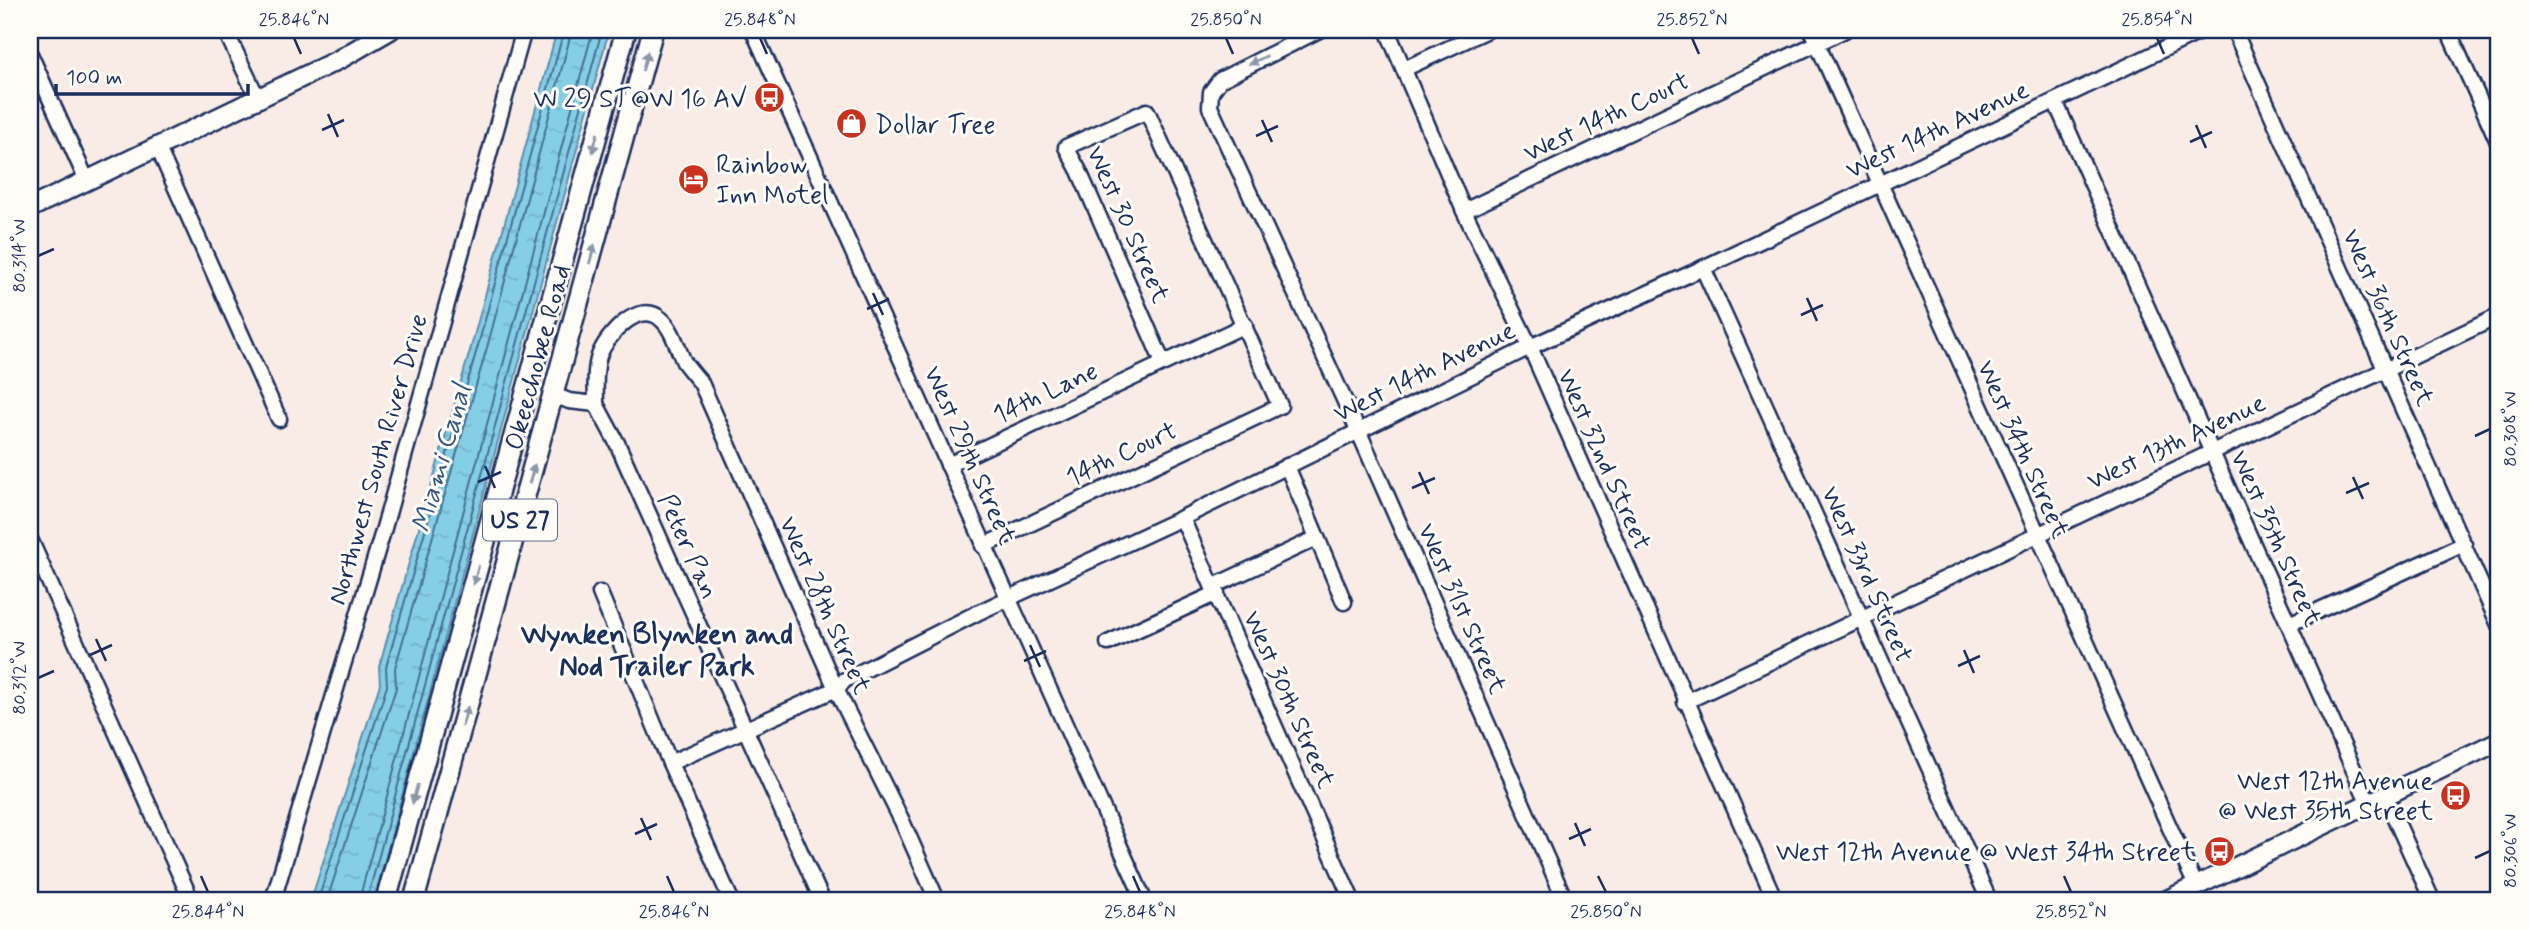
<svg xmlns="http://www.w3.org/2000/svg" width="2529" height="930" font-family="Mynerve,sans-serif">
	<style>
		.water { fill: url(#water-ripples); stroke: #5b8fb0; stroke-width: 2 }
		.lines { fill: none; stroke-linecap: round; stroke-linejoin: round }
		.shore { stroke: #456f94; stroke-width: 2 }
		.minor-casing { stroke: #1b2f5e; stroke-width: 19 }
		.major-casing { stroke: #1b2f5e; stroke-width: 23 }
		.highway-casing { stroke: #1b2f5e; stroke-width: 24 }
		.minor { stroke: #fdfcf7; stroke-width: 14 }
		.major { stroke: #fdfcf7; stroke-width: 18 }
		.highway { stroke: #fdfcf7; stroke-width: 19 }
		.oneway { fill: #8c96aa }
		.ticks { fill: none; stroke: #1b2f5e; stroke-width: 2.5 }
		.labels { text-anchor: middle; stroke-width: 6; stroke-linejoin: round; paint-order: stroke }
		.shield { fill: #fdfcf7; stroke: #5f6c8c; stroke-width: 2 }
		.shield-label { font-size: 24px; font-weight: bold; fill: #1b2f5e }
		.poi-label { font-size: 26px; fill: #1b2f5e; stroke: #fdfcf7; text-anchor: end }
		.street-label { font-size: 26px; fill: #1b2f5e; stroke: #fdfcf7 }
		.water-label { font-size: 28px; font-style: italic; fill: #365780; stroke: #fdfcf7 }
		.neighbourhood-label { font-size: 28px; font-weight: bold; fill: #1b2f5e; stroke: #fdfcf7 }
		.neatline { fill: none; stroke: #1b2f5e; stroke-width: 2.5 }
		.ticks-label { font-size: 18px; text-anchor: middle; fill: #1b2f5e }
	</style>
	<defs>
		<pattern id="water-ripples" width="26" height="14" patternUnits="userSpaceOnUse" patternTransform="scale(1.75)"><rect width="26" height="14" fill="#85cfe6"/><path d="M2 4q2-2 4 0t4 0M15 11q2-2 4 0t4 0" fill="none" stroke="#72b2c8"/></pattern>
	</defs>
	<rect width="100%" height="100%" fill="#f9ece7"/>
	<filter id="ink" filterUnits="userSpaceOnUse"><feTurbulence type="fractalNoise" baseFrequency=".0143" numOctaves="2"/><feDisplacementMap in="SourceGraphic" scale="14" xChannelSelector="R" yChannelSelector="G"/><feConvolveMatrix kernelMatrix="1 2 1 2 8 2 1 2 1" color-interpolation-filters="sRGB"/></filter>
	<g filter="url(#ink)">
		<!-- water -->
		<polygon class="water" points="557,30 609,30 374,900 311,900 380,684 379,667 473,340"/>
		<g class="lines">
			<!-- shore -->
			<g class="shore">
				<polyline points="318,900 387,686 386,667 479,342 564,30"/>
				<polyline points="327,900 396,688 395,668 488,344 572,30"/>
				<polyline points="359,900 593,30"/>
				<polyline points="367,900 602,30"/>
			</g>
			<defs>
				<g id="minor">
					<polyline points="225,30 258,99"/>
					<polyline points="753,30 1144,900"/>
					<polyline points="1319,30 1220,80 1211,92 1210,107 1358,430 1565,900"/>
					<polyline points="1387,30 1464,211 1530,347 1775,900"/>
					<polyline points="1811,30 2196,886"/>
					<polyline points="2234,30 2499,625"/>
					<polyline points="2448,30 2499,144"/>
					<polyline points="30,54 87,181"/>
					<polyline points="1404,69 1488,30"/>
					<polyline points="2055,101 2369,804"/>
					<polyline points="158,148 279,419"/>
					<polyline points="1464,211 1845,30"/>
					<polyline points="1703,268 1989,900"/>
					<polyline points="554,395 569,401 596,404"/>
					<path d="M596,404C596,389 594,371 599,356C606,336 639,299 661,319C673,329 677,348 684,362C689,369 695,376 701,383L836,689L902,821L937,900"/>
					<polyline points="596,404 617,443 822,900"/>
					<polyline points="948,465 1245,325"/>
					<polyline points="1287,466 1344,602"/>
					<polyline points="1182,518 1352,900"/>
					<polyline points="30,539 191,900"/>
					<polyline points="983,546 1280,406 1147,111 1066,147 1079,171 1163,363"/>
					<polyline points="1214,586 1317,538"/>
					<polyline points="600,593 670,763 731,900"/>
					<polyline points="2289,624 2464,544"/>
					<polyline points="1108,643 1217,593"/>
					<polyline points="1685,702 2499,316"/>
					<polyline points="670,763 836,689 845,680 977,613 1182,518 1530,347 1703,268 2204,30"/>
					<polyline points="2385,796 2432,900"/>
					<polyline points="273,900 384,528 524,30"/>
				</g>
				<g id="major">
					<polyline points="30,208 340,59 390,30"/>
					<polyline points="2167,900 2499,741"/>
				</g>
				<g id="highway">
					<polyline points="386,900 626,30"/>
					<polyline points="414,900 653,30"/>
				</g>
			</defs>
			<!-- minor casing -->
			<use href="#minor" class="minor-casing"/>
			<!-- major casing -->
			<use href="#major" class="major-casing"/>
			<!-- highway casing -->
			<use href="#highway" class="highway-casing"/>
			<!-- minor -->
			<use href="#minor" class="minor"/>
			<!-- major -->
			<use href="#major" class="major"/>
			<!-- highway -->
			<use href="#highway" class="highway"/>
		</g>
		<!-- one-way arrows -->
		<defs><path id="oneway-solid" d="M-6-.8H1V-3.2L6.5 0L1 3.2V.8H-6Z" transform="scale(1.75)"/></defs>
		<g class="oneway">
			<use href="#oneway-solid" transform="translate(1258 60) rotate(154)"/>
			<use href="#oneway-solid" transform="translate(645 61) rotate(-75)"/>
			<use href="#oneway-solid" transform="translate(595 143) rotate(105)"/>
			<use href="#oneway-solid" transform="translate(592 254) rotate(-75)"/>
			<use href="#oneway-solid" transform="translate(532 474) rotate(-74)"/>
			<use href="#oneway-solid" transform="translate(476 575) rotate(105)"/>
			<use href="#oneway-solid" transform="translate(465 716) rotate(-74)"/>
			<use href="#oneway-solid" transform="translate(415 794) rotate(105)"/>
		</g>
	</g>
	<!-- ticks -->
	<path class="ticks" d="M294,38L301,54M760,38L767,54M1226,38L1233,54M1692,38L1699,54M2157,38L2164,54M328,114L338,137M1262,120L1272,142M2196,125L2206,148M322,130L344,120M1256,136L1278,126M2190,142L2212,132M38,256L54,249M873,293L883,315M1807,298L1817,321M867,309L889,299M1801,315L1823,305M2475,436L2490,429M485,466L495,488M1419,472L1429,494M2353,477L2363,499M478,482L501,472M1412,488L1435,478M2346,493L2369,483M96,639L106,661M1030,645L1040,667M1964,650L1974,673M90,655L112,645M1024,661L1046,651M1958,666L1980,656M38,678L54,671M641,818L651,840M1575,823L1585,846M635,834L657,824M1569,839L1591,829M2475,858L2490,851M201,876L208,892M667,876L674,892M1133,876L1140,892M1598,876L1606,892M2064,876L2071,892"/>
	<!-- icons -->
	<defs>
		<symbol id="bus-disc" viewBox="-11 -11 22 22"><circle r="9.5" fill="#c8321e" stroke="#fdfcf7"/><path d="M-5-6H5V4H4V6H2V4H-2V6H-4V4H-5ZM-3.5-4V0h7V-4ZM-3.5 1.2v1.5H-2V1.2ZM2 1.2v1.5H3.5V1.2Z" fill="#fff"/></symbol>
		<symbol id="shop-disc" viewBox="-11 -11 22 22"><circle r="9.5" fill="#c8321e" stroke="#fdfcf7"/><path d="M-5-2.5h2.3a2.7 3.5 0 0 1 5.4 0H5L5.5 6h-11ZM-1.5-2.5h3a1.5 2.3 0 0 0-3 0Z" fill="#fff"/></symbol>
		<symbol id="hotel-disc" viewBox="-11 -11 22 22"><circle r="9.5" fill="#c8321e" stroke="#fdfcf7"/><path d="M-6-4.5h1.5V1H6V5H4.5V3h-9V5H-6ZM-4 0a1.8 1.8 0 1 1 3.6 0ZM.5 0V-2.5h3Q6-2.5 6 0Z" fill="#fff"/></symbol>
	</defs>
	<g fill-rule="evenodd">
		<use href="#bus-disc" x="752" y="80" width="35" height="35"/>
		<use href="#shop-disc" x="834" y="106" width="35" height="35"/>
		<use href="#hotel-disc" x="676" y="162" width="35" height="35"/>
		<use href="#bus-disc" x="2438" y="778" width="35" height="35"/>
		<use href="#bus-disc" x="2202" y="834" width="35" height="35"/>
	</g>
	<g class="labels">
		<!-- shield labels -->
		<rect class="shield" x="483" y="499.5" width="74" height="41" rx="5"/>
		<g class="shield-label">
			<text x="520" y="528">US 27</text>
		</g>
		<!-- poi labels -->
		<g class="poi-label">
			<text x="747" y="107">W 29 ST@W 16 AV</text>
			<text x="875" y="133" text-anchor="start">Dollar Tree</text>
			<text x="716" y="173" text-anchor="start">Rainbow<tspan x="716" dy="30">Inn Motel</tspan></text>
			<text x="2433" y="789">West 12th Avenue<tspan x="2433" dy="30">@ West 35th Street</tspan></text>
			<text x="2196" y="860">West 12th Avenue @ West 34th Street</text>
		</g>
		<!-- street labels -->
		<g class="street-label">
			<text transform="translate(1606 116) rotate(-25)" y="9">West 14th Court</text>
			<text transform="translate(1937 129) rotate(-25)" y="9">West 14th Avenue</text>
			<text transform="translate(1129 224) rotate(66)" y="9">West 30 Street</text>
			<text transform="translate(2389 317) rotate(66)" y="9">West 36th Street</text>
			<text transform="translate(537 357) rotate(-75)" y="9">Okeechobee Road</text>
			<text transform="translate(1424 371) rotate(-26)" y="9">West 14th Avenue</text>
			<text transform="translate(1045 392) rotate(-25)" y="9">14th Lane</text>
			<text transform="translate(2176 441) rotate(-25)" y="9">West 13th Avenue</text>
			<text transform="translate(2024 449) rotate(66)" y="9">West 34th Street</text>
			<text transform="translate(1121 453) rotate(-25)" y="9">14th Court</text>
			<text transform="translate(971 455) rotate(66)" y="9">West 29th Street</text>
			<text transform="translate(377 459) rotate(-74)" y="9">Northwest South River Drive</text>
			<text transform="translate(1605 459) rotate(66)" y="9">West 32nd Street</text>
			<text transform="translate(2277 538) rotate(66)" y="9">West 35th Street</text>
			<text transform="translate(689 546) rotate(66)" y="9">Peter Pan</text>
			<text transform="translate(1868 574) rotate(66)" y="9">West 33rd Street</text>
			<text transform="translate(826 605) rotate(66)" y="9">West 28th Street</text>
			<text transform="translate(1463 608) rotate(66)" y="9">West 31st Street</text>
			<text transform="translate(1290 699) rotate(66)" y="9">West 30th Street</text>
		</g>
		<!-- water labels -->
		<g class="water-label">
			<text transform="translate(440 458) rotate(-74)" y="10">Miami Canal</text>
		</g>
		<!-- neighbourhood labels -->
		<g class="neighbourhood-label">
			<text x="657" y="643">Wynken Blynken and<tspan x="657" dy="32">Nod Trailer Park</tspan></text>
		</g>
	</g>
	<!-- margin -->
	<rect width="2529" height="930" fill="none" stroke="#fdfcf7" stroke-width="77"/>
	<!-- scale -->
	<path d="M56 84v10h192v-10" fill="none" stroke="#1b2f5e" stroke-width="3.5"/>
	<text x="66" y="84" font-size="21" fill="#1b2f5e" stroke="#fdfcf7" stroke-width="5" paint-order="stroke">100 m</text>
	<rect x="38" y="38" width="2452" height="854" class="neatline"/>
	<g class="ticks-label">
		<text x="294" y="25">25.846°N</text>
		<text x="760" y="25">25.848°N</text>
		<text x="1226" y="25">25.850°N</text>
		<text x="1692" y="25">25.852°N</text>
		<text x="2157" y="25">25.854°N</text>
		<text transform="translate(19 256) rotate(-90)" y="6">80.314°W</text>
		<text transform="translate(2510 429) rotate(-90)" y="6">80.308°W</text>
		<text transform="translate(19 678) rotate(-90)" y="6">80.312°W</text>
		<text transform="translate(2510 851) rotate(-90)" y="6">80.306°W</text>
		<text x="208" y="917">25.844°N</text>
		<text x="674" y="917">25.846°N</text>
		<text x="1140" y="917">25.848°N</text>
		<text x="1606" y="917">25.850°N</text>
		<text x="2071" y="917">25.852°N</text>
	</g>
</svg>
